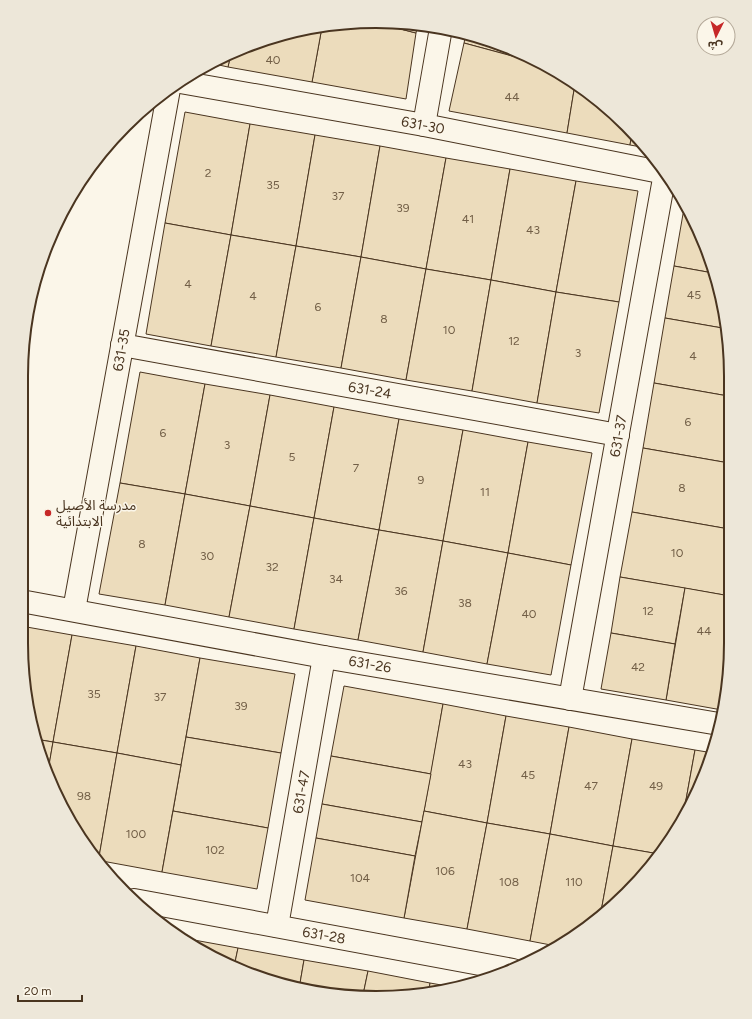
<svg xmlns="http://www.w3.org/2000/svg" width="752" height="1019" font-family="Figtree,'Noto Sans Arabic',sans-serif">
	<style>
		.building { fill: #ecdcbc; stroke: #4a3520 }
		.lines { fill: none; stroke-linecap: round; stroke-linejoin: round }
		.minor-casing { stroke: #4a3520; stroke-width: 24 }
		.minor { stroke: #fbf6e9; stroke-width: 22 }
		.poi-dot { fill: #c62828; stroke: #fbf6e9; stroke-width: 1.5 }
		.labels { text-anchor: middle; stroke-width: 3; stroke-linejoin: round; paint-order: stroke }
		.number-label { font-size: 12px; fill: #725f47 }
		.street-label { font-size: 14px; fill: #4a3520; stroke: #fbf6e9 }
		.poi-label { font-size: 14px; fill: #4a3520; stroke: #fbf6e9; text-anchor: start }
		.rim { fill: none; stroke: #4a3520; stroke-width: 2 }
	</style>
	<rect width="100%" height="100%" fill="#fbf6e9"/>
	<!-- building -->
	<g class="building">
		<polygon points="353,22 377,23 416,33 406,99 312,82 322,27"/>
		<polygon points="377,23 418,24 416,33"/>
		<polygon points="322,27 312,82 228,67 231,53 284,33"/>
		<polygon points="466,34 490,40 549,66 464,43"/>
		<polygon points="464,43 549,66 554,69 575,84 567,133 449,111"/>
		<polygon points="231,53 228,67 210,63 219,58"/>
		<polygon points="575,84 610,109 632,132 630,145 567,133"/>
		<polygon points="185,112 250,124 231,235 165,223"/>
		<polygon points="250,124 315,135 296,246 231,235"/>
		<polygon points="632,132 647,148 630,145"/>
		<polygon points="315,135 380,146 361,257 296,246"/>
		<polygon points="380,146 446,158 426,269 361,257"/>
		<polygon points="446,158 510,169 491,280 426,269"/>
		<polygon points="510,169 576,181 556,292 491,280"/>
		<polygon points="576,181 638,191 619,302 556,292"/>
		<polygon points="686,209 704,240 713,273 674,266 683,214"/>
		<polygon points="165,223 231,235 211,346 146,334"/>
		<polygon points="231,235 296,246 276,357 211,346"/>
		<polygon points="296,246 361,257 341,368 276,357"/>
		<polygon points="361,257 426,269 406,380 341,368"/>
		<polygon points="674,266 713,273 728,329 665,318"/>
		<polygon points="426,269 491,280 472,391 406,380"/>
		<polygon points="491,280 556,292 537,403 472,391"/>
		<polygon points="556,292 619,302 599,413 537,403"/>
		<polygon points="665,318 728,329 728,396 654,383"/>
		<polygon points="140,372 205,384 185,494 120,483"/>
		<polygon points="654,383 728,396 729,463 643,448"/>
		<polygon points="205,384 270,395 250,506 185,494"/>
		<polygon points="270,395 334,407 314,518 250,506"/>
		<polygon points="334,407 399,419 379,530 314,518"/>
		<polygon points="399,419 463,430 443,541 379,530"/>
		<polygon points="463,430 528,442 508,553 443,541"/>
		<polygon points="528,442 592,453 571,565 508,553"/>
		<polygon points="643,448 729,463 729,529 632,512"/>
		<polygon points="120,483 185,494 165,605 99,594"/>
		<polygon points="185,494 250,506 229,617 165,605"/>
		<polygon points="250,506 314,518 294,629 229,617"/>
		<polygon points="632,512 729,529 730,596 620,577"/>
		<polygon points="314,518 379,530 358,640 294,629"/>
		<polygon points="379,530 443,541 423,652 358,640"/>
		<polygon points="443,541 508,553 487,664 423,652"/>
		<polygon points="508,553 571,565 551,675 487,664"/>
		<polygon points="620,577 685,588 675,644 611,633"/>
		<polygon points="685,588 730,596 730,666 722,710 666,700"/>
		<polygon points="21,626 72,635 53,742 35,739 33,735 21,643"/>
		<polygon points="611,633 675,644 666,700 601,689"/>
		<polygon points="72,635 136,646 117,753 53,742"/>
		<polygon points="136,646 200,658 181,765 117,753"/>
		<polygon points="200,658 295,674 281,753 186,737"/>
		<polygon points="344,686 443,704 431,774 331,756"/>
		<polygon points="443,704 506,716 487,823 424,811"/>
		<polygon points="506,716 569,727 550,834 487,823"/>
		<polygon points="569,727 632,739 613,846 550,834"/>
		<polygon points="186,737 281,753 268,828 173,811"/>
		<polygon points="35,739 53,742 48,771"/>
		<polygon points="632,739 695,750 682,822 659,854 613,846"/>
		<polygon points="53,742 117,753 99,857 69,821 48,771"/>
		<polygon points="695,750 713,753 712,757 682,822"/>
		<polygon points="117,753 181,765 162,872 102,861 99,857"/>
		<polygon points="331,756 431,774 422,822 322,804"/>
		<polygon points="322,804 422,822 415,856 316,838"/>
		<polygon points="173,811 268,828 257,889 162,872"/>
		<polygon points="424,811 487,823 467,929 404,918"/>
		<polygon points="487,823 550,834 530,941 467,929"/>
		<polygon points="550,834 613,846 600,917 592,925 556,946 530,941"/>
		<polygon points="316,838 415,856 404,918 305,900"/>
		<polygon points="613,846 659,854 643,877 600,917"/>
		<polygon points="183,938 238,948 234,967 219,961"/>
		<polygon points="238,948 304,960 299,989 234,967"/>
		<polygon points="304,960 368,971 363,995 307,991 299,989"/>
		<polygon points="368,971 430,983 429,990 399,997 363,995"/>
		<polygon points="430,983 447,986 429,990"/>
	</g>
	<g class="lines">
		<defs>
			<g id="minor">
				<polyline points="180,82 424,125 665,173"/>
				<polyline points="424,125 441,28"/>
				<polyline points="122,345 618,435"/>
				<polyline points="21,601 324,657 719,724"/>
				<polyline points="74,610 169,89"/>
				<polyline points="570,699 665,173"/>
				<polyline points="134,900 513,970"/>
				<polyline points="277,926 324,657"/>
			</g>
		</defs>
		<!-- minor casing -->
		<use href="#minor" class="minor-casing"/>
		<!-- minor -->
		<use href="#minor" class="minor"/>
	</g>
	<!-- markers -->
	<circle class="poi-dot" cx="48" cy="513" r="4"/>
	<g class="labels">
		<!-- number labels -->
		<g class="number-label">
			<text x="273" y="64">40</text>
			<text x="512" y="101">44</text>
			<text x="208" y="177">2</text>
			<text x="273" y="189">35</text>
			<text x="338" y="200">37</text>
			<text x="403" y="212">39</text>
			<text x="468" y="223">41</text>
			<text x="533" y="234">43</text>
			<text x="188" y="288">4</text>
			<text x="694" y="299">45</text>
			<text x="253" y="300">4</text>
			<text x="318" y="311">6</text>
			<text x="384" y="323">8</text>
			<text x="449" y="334">10</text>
			<text x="514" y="345">12</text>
			<text x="578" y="357">3</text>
			<text x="693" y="360">4</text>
			<text x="688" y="426">6</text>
			<text x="163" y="437">6</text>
			<text x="227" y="449">3</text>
			<text x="292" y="461">5</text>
			<text x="356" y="472">7</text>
			<text x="421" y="484">9</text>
			<text x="682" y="492">8</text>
			<text x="485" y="496">11</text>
			<text x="142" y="548">8</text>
			<text x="677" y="557">10</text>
			<text x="207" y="560">30</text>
			<text x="272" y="571">32</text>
			<text x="336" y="583">34</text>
			<text x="401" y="595">36</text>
			<text x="465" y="607">38</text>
			<text x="648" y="615">12</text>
			<text x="529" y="618">40</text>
			<text x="704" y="635">44</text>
			<text x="638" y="671">42</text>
			<text x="94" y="698">35</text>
			<text x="160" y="701">37</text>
			<text x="241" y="710">39</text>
			<text x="465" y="768">43</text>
			<text x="528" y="779">45</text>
			<text x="591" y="790">47</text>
			<text x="656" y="790">49</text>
			<text x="84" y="800">98</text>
			<text x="136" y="838">100</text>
			<text x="215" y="854">102</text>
			<text x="445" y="875">106</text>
			<text x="360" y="882">104</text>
			<text x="509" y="886">108</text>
			<text x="574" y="886">110</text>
		</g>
		<!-- street labels -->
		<g class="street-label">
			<text transform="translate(423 125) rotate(11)" y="5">631-30</text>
			<text transform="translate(121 350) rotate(-80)" y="5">631-35</text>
			<text transform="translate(370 390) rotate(10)" y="5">631-24</text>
			<text transform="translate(618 436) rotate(-80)" y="5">631-37</text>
			<text transform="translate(370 664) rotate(10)" y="5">631-26</text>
			<text transform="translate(301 792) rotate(-80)" y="5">631-47</text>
			<text transform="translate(324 935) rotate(10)" y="5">631-28</text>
		</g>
		<!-- poi labels -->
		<g class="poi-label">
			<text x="56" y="510">مدرسة الأصيل<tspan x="56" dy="16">الابتدائية</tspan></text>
		</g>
	</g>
	<!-- crop -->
	<path d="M0 0H752V1019H0ZM376 28H376A348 348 0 0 1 724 376V643A348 348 0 0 1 376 991H376A348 348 0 0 1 28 643V376A348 348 0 0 1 376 28Z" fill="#ede7d9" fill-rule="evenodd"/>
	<path class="rim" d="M376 28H376A348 348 0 0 1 724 376V643A348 348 0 0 1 376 991H376A348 348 0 0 1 28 643V376A348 348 0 0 1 376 28Z"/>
	<!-- north arrow -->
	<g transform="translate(716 36) rotate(185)"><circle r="19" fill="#fbf6e9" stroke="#b4a999"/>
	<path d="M0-3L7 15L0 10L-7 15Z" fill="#c62828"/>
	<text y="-6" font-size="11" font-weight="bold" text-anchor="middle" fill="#4a3520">ش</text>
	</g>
	<!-- scale -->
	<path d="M18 995v6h64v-6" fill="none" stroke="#4a3520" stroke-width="2"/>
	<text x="24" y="995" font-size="12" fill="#4a3520" stroke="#fbf6e9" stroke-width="3" paint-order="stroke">20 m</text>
</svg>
